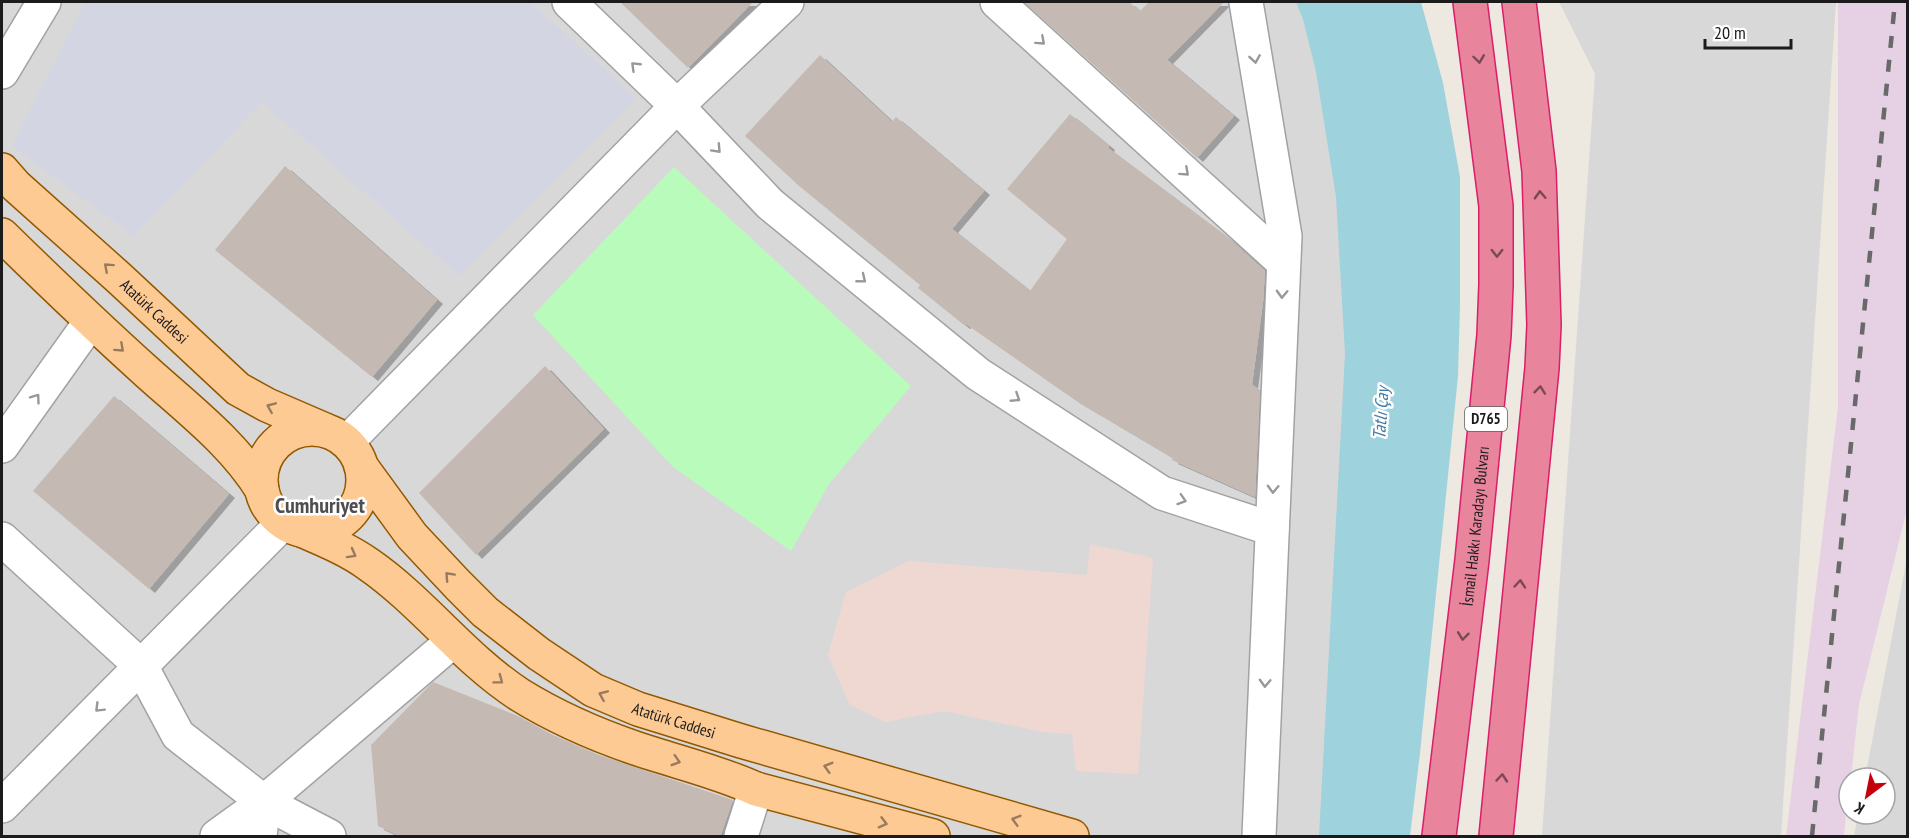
<svg xmlns="http://www.w3.org/2000/svg" width="1909" height="838" font-family="'PT Sans Narrow',sans-serif">
	<style>
		.residential { fill: #d9d8d8 }
		.industrial { fill: #e6d1e4 }
		.military { fill: #f0d8d2 }
		.park { fill: #b9fbbb }
		.plaza { fill: #d4d5e3 }
		.water { fill: #9ed2dd }
		.building { fill: #c5bab3; filter: url(#shadow) }
		.lines { fill: none; stroke-linecap: round; stroke-linejoin: round }
		.minor-casing { stroke: #a2a2a2; stroke-width: 36 }
		.major-casing { stroke: #925900; stroke-width: 36 }
		.highway-casing { stroke: #da1e69; stroke-width: 36 }
		.minor { stroke: #fff; stroke-width: 33 }
		.major { stroke: #feca94; stroke-width: 33 }
		.highway { stroke: #e8849c; stroke-width: 33 }
		.rail { stroke: #696969; stroke-width: 4.5; stroke-dasharray: 12 12; stroke-linecap: butt }
		.oneway { stroke: #989898 }
		.oneway2 { stroke: #774a55 }
		.oneway3 { stroke: #987b5e }
		.labels { text-anchor: middle; stroke-width: 5; stroke-linejoin: round; paint-order: stroke }
		.shield { fill: #fff; stroke: #5f5f5f; stroke-width: 1.5 }
		.shield-label { font-size: 15px; font-weight: bold; fill: #1b1b1b }
		.street-label { font-size: 16px; fill: #1b1b1b; stroke: #fff }
		.water-label { font-size: 18px; font-style: italic; fill: #437aa4; stroke: #fff }
		.district-label { font-size: 22px; font-weight: bold; fill: #4e4e4e; stroke: #fff }
	</style>
	<defs>
		<filter id="shadow"><feDropShadow dx="6" dy="4" stdDeviation="0" flood-color="#0004"/></filter>
	</defs>
	<rect width="100%" height="100%" fill="#ede8e0"/>
	<!-- residential -->
	<g class="residential">
		<polygon points="2,2 1318,2 1367,100 1335,836 2,836"/>
		<polygon points="1559,2 1836,2 1781,836 1542,836 1595,74"/>
		<polygon points="1907,558 1907,836 1854,836 1858,814 1885,814 1885,778 1865,778"/>
	</g>
	<!-- industrial -->
	<polygon class="industrial" points="1838,2 1907,2 1907,509 1859,704 1851,778 1849,778 1844,836 1786,836 1838,407"/>
	<!-- military -->
	<polygon class="military" points="1090,544 1153,558 1138,774 1076,771 1072,734 1043,732 944,711 885,722 850,705 828,655 846,592 909,561 1087,575"/>
	<!-- park -->
	<polygon class="park" points="674,167 911,386 829,484 791,551 672,466 533,315"/>
	<!-- plaza -->
	<polygon class="plaza" points="85,2 530,2 636,98 459,276 262,102 134,236 12,146"/>
	<!-- water -->
	<polygon class="water" points="1296,2 1421,2 1443,83 1460,177 1460,303 1458,376 1420,753 1410,836 1319,836 1345,354 1336,197 1316,72 1303,19"/>
	<!-- building -->
	<g class="building">
		<polygon points="620,2 753,2 688,68"/>
		<polygon points="1024,2 1129,2 1140,11 1149,2 1224,2 1167,60 1234,116 1197,158"/>
		<polygon points="820,55 892,122 896,117 984,191 952,229 1030,291 1067,239 1007,189 1070,114 1109,146 1108,148 1231,240 1265,271 1263,302 1252,385 1260,390 1255,497 1172,460 1173,458 1075,400 966,324 964,325 918,288 920,285 798,185 745,136"/>
		<polygon points="285,166 437,300 372,377 215,250"/>
		<polygon points="545,366 604,429 476,555 419,493"/>
		<polygon points="114,396 229,494 149,589 33,491"/>
		<polygon points="433,682 518,716 553,735 599,755 733,800 720,837 402,837 378,826 371,745"/>
	</g>
	<g class="lines">
		<defs>
			<g id="minor">
				<polyline points="569,2 677,106 770,204 978,374 1162,493 1272,529"/>
				<polyline points="997,2 1283,262"/>
				<polyline points="1246,2 1285,236 1259,836"/>
				<polyline points="2,72 44,2"/>
				<polyline points="347,442 677,106 787,2"/>
				<polyline points="2,446 91,321"/>
				<polyline points="2,539 141,666 178,735 264,802 329,836"/>
				<polyline points="264,802 453,641"/>
				<polyline points="2,806 284,522"/>
				<polyline points="217,836 264,802 260,836"/>
				<polyline points="741,836 756,789"/>
			</g>
			<g id="major">
				<path id="s1" d="M2,170L16,186L119,278L238,389L267,405L325,430"/>
				<path d="M2,235C50,282 98,328 148,373C188,409 234,444 262,490"/>
				<circle cx="312" cy="480" r="51"/>
				<path id="s2" d="M361,466L412,536L458,585L485,612L539,654L593,690L638,709L741,741L1072,836"/>
				<path d="M299,529C322,539 347,549 368,564C423,602 463,658 520,695C554,716 597,735 635,748C676,762 717,771 756,789L933,836"/>
			</g>
			<g id="highway">
				<path id="s3" d="M1439,836L1472,560L1494,335L1496,285V206L1470,2"/>
				<polyline points="1496,836 1542,368 1544,325 1539,171 1519,2"/>
			</g>
		</defs>
		<!-- minor casing -->
		<use href="#minor" class="minor-casing"/>
		<!-- major casing -->
		<use href="#major" class="major-casing"/>
		<!-- highway casing -->
		<use href="#highway" class="highway-casing"/>
		<!-- minor -->
		<use href="#minor" class="minor"/>
		<!-- major -->
		<use href="#major" class="major"/>
		<!-- highway -->
		<use href="#highway" class="highway"/>
		<!-- rail -->
		<polyline class="rail" points="1812,836 1895,2"/>
	</g>
	<!-- one-way arrows -->
	<defs><path id="oneway-chevron" d="M-2-3.5L2.5 0L-2 3.5" fill="none" stroke-width="1.6" stroke-linecap="round" stroke-linejoin="round" transform="scale(1.5)"/></defs>
	<g class="oneway">
		<use href="#oneway-chevron" transform="translate(1041 41) rotate(42)"/>
		<use href="#oneway-chevron" transform="translate(1255 59) rotate(81)"/>
		<use href="#oneway-chevron" transform="translate(635 66) rotate(-136)"/>
		<use href="#oneway-chevron" transform="translate(717 149) rotate(47)"/>
		<use href="#oneway-chevron" transform="translate(1185 172) rotate(42)"/>
		<use href="#oneway-chevron" transform="translate(862 279) rotate(39)"/>
		<use href="#oneway-chevron" transform="translate(1282 294) rotate(92)"/>
		<use href="#oneway-chevron" transform="translate(36 398) rotate(-54)"/>
		<use href="#oneway-chevron" transform="translate(1016 398) rotate(33)"/>
		<use href="#oneway-chevron" transform="translate(1273 489) rotate(92)"/>
		<use href="#oneway-chevron" transform="translate(1182 500) rotate(18)"/>
		<use href="#oneway-chevron" transform="translate(1265 683) rotate(92)"/>
		<use href="#oneway-chevron" transform="translate(99 708) rotate(135)"/>
	</g>
	<g class="oneway2">
		<use href="#oneway-chevron" transform="translate(1479 59) rotate(82)"/>
		<use href="#oneway-chevron" transform="translate(1540 195) rotate(-92)"/>
		<use href="#oneway-chevron" transform="translate(1497 253) rotate(90)"/>
		<use href="#oneway-chevron" transform="translate(1540 390) rotate(-84)"/>
		<use href="#oneway-chevron" transform="translate(1520 584) rotate(-85)"/>
		<use href="#oneway-chevron" transform="translate(1463 636) rotate(97)"/>
		<use href="#oneway-chevron" transform="translate(1502 778) rotate(-85)"/>
	</g>
	<g class="oneway3">
		<use href="#oneway-chevron" transform="translate(108 267) rotate(-138)"/>
		<use href="#oneway-chevron" transform="translate(120 348) rotate(42)"/>
		<use href="#oneway-chevron" transform="translate(271 407) rotate(-157)"/>
		<use href="#oneway-chevron" transform="translate(352 554) rotate(29)"/>
		<use href="#oneway-chevron" transform="translate(449 576) rotate(-133)"/>
		<use href="#oneway-chevron" transform="translate(499 680) rotate(37)"/>
		<use href="#oneway-chevron" transform="translate(603 695) rotate(-157)"/>
		<use href="#oneway-chevron" transform="translate(676 761) rotate(17)"/>
		<use href="#oneway-chevron" transform="translate(828 767) rotate(-164)"/>
		<use href="#oneway-chevron" transform="translate(1016 820) rotate(-164)"/>
		<use href="#oneway-chevron" transform="translate(883 823) rotate(15)"/>
	</g>
	<g class="labels">
		<!-- shield labels -->
		<rect class="shield" x="1465" y="407" width="42" height="24" rx="4.5"/>
		<g class="shield-label">
			<text x="1486" y="424">D765</text>
		</g>
		<!-- street labels -->
		<g class="street-label">
			<text dy="6" stroke="none"><textPath href="#s1" startOffset="208">Atatürk Caddesi</textPath></text>
			<text dy="6" stroke="none"><textPath href="#s3" startOffset="312">İsmail Hakkı Karadayı Bulvarı</textPath></text>
			<text dy="6" stroke="none"><textPath href="#s2" startOffset="412">Atatürk Caddesi</textPath></text>
		</g>
		<!-- water labels -->
		<g class="water-label">
			<text transform="translate(1381 413) rotate(-86)" y="6">Tatlı Çay</text>
		</g>
		<!-- district labels -->
		<g class="district-label">
			<text x="320" y="513">Cumhuriyet</text>
		</g>
	</g>
	<!-- border -->
	<rect width="1909" height="838" fill="none" stroke="#1b1b1b" stroke-width="6"/>
	<!-- north arrow -->
	<g transform="translate(1867 796) rotate(212)"><circle r="28" fill="#ffffff" stroke="#a4a4a4" stroke-width="1.5"/>
	<path d="M0-4.5L10 22L0 15L-10 22Z" fill="#c6000b"/>
	<text y="-9" font-size="16" font-weight="bold" text-anchor="middle" fill="#1b1b1b">K</text>
	</g>
	<!-- scale -->
	<path d="M1705 39v9h86v-9" fill="none" stroke="#1b1b1b" stroke-width="3"/>
	<text x="1714" y="39" font-size="18" fill="#1b1b1b" stroke="#ffffff" stroke-width="4.5" paint-order="stroke">20 m</text>
</svg>
